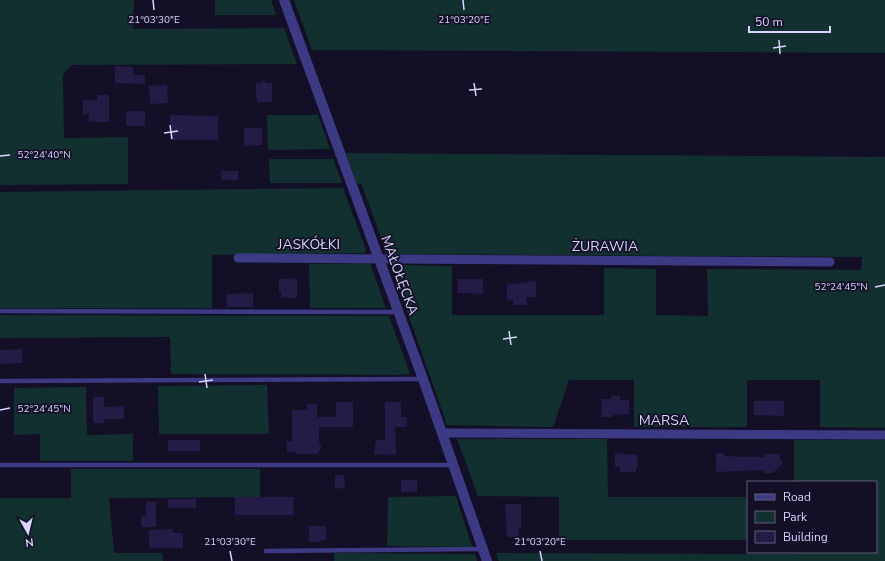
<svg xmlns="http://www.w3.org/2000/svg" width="885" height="561" font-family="'Nunito Sans',sans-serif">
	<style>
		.green { fill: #12302f }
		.building { fill: #241b47 }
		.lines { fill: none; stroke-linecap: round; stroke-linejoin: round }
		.service { stroke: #3d3a85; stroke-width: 4.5 }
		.minor { stroke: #3d3a85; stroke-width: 9 }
		.tertiary { stroke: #3d3a85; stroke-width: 10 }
		.ticks { fill: none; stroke: #d9d4ff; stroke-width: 1.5 }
		.labels { text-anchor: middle; stroke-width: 3.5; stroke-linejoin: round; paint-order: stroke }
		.street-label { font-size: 14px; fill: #d9d4ff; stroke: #130f26 }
		.ticks-label { font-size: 10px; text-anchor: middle; fill: #d9d4ff; stroke: #130f26; stroke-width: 3.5; stroke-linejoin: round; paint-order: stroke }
	</style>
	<rect width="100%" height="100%" fill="#130f26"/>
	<!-- green -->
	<g class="green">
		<polygon points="0,0 134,0 133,29 284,28 297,64 72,65 63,75 64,138 128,137 128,184 0,185"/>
		<polygon points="215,0 271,0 276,15 215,15"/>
		<polygon points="294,0 885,0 885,53 312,50"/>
		<polygon points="267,115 318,115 330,149 268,150"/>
		<polygon points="346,153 885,157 885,428 820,427 820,380 747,380 747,427 634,427 634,380 569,380 553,427 446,425 444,416 394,274 401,265 452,266 452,315 604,315 604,268 656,269 656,315 708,316 707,269 861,270 862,257 387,254 361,183 357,184"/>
		<polygon points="269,159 333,159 342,183 270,183"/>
		<polygon points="343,188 366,250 365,253 212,255 212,308 0,308 0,192"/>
		<polygon points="370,263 386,308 310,308 309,264"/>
		<path d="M0,315L389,316L410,374L398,375C322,374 246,375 171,374L170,337L0,338Z"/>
		<polygon points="267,385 269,434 159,434 158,386"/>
		<polygon points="86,387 87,435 133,434 133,461 40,461 40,434 14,435 14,388"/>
		<polygon points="457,439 607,439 608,497 748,497 748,540 559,540 559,497 478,496"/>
		<polygon points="794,440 885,440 885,561 499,561 496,553 798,554 798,552 876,552 876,482 794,482"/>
		<polygon points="71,469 260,469 260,497 109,498 114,553 162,553 163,561 0,561 0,498 71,498"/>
		<polygon points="456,496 472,547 387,546 388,497"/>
		<polygon points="334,553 475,554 477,561 334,561"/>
	</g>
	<!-- building -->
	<g class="building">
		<polygon points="115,66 133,67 133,75 145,75 145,84 115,83"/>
		<polygon points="264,80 266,83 272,83 272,102 257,102 257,97 256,97 256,83 261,83"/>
		<polygon points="167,85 168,103 150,104 149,86"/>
		<polygon points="97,95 109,95 109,122 89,122 89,114 83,115 83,100 97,100"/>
		<rect x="126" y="111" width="19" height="15"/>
		<polygon points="170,115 218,116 218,140 170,140"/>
		<polygon points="244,128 262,128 262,145 244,146"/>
		<rect x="221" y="171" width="17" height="9"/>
		<polygon points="297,278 297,298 281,298 281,292 279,292 279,279"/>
		<polygon points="458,279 483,279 483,294 458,293"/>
		<polygon points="536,281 536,297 526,298 527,305 513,305 513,300 507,299 507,285"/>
		<polygon points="253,293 253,307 227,307 226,294"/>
		<polygon points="22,349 22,363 0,364 0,350"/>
		<polygon points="611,396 620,396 620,400 629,400 629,414 613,415 613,417 602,417 601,410 602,399 611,399"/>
		<polygon points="93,397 104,397 104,407 124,406 124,419 104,419 104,423 93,423"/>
		<polygon points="754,401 784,401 784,416 754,415"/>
		<polygon points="336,402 353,402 353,427 319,427 319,442 321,445 321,449 317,454 296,454 296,452 287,452 287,441 292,441 292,410 307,410 307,404 317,404 317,417 336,417"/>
		<polygon points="385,402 401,402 401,417 407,417 407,427 395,427 396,455 374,454 376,440 385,440"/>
		<rect x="168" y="440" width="32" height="11"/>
		<polygon points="615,453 637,455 638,467 636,467 636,472 620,472 620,467 615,467"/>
		<polygon points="716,453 724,453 724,456 749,457 764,457 764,454 780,454 780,460 783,463 773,473 764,473 764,470 716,472"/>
		<polygon points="335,475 344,475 345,488 335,489"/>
		<rect x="401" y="480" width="16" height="12"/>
		<polygon points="235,497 294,497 293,515 235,515"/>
		<rect x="168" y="499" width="28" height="9"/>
		<polygon points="146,502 156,502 156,527 141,527 141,516 146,516"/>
		<polygon points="505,504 521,504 521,529 519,529 519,537 507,537"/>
		<polygon points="309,526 326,526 326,540 320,540 320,542 309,542"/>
		<polygon points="173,529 173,533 183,533 183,548 149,548 149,530"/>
	</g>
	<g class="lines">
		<!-- service -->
		<g class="service">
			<polyline points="0,311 398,312"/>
			<polyline points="0,381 423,379"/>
			<polyline points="0,465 454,465"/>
			<polyline points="266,551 482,549"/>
		</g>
		<!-- minor -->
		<g class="minor">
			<polyline points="238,258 830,262"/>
			<polyline points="442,433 885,435"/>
		</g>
		<!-- tertiary -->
		<polyline class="tertiary" points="284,0 423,379 487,561"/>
	</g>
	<!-- ticks -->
	<path class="ticks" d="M153,0L154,10M463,0L464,10M779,40L780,54M773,48L786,46M474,83L476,96M469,90L482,89M170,125L172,139M164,133L178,131M0,156L10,155M875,287L885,285M509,331L511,345M503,339L517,337M205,374L207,388M199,382L213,380M0,410L10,408M230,551L232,561M540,551L542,561"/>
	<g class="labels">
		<!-- street labels -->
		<g class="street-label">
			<text x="309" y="249">JASKÓŁKI</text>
			<text x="605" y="251">ŻURAWIA</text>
			<text transform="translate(400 275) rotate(70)" y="5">MAŁOŁĘCKA</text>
			<text x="664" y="425">MARSA</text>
		</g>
	</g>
	<g class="ticks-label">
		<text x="154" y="23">21°03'30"E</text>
		<text x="464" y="23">21°03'20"E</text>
		<text x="44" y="158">52°24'40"N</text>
		<text x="841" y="290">52°24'45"N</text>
		<text x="44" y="412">52°24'45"N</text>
		<text x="230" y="545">21°03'30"E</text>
		<text x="540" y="545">21°03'20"E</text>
	</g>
	<!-- legend -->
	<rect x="747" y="481" width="130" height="72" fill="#130f26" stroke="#625e7d"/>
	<rect x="755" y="494" width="20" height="6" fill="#3d3a85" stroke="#625e7d"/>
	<text x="783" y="501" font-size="12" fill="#d9d4ff">Road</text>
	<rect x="755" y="511" width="20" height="12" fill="#12302f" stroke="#625e7d"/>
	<text x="783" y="521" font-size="12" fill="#d9d4ff">Park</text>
	<rect x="755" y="531" width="20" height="12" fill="#241b47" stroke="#625e7d"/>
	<text x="783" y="541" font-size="12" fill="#d9d4ff">Building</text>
	<!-- north arrow -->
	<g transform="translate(28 533) rotate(172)" stroke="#130f26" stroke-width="3" paint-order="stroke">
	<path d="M0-3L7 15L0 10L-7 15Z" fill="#d9d4ff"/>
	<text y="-6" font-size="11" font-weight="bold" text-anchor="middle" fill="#d9d4ff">N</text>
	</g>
	<!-- scale -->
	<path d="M749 26v6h81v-6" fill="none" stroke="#d9d4ff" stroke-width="2"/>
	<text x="755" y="26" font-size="12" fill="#d9d4ff" stroke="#130f26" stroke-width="3" paint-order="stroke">50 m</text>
</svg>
